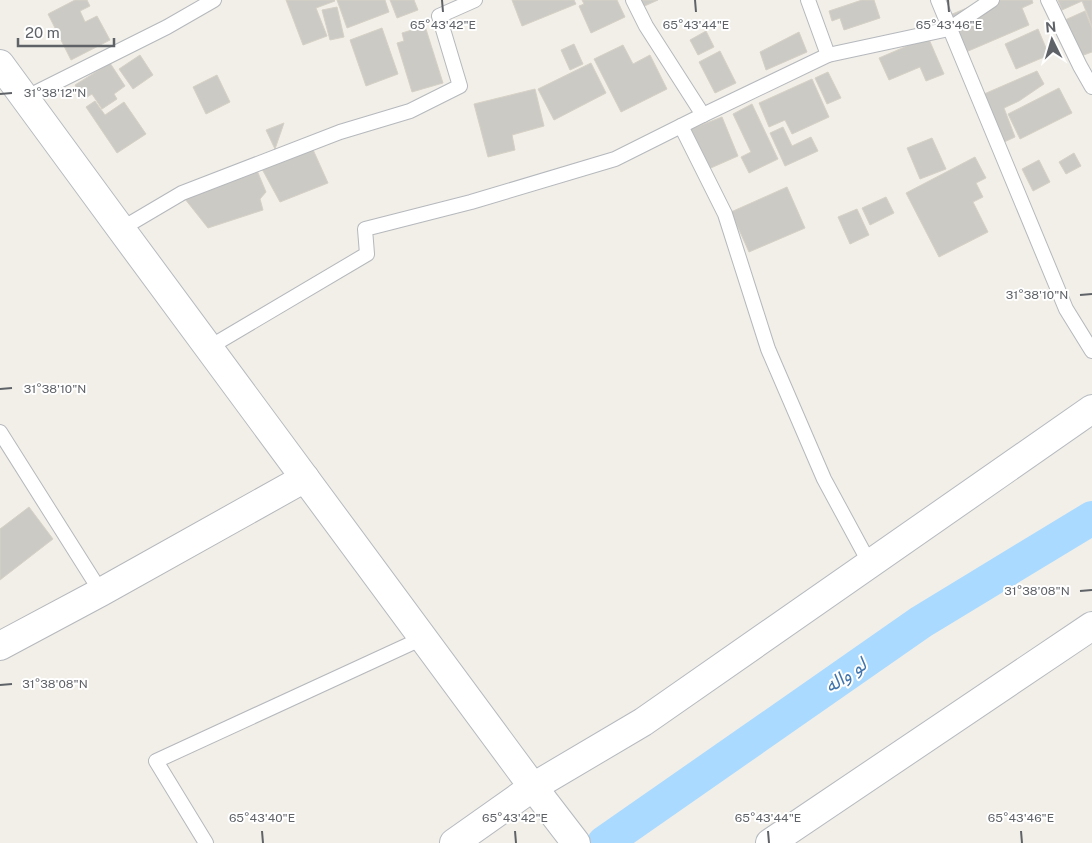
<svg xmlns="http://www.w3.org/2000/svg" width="1092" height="843" font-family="'Public Sans','Noto Sans Arabic',sans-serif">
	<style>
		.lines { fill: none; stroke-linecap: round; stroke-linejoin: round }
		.canal { stroke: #aadaff; stroke-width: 34 }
		.building { fill: #cccac5; stroke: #d6d1c6 }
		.lane-casing { stroke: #b5b8bc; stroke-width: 16 }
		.street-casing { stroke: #b5b8bc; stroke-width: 30 }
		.secondary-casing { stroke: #b6babf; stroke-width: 30 }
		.lane { stroke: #fff; stroke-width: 14 }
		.street { stroke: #fff; stroke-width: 28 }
		.secondary { stroke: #fff; stroke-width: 28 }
		.ticks { fill: none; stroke: #5f6368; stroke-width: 2 }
		.labels { text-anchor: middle; stroke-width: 4; stroke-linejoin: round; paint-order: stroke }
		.water-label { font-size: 19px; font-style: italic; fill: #4174aa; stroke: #fff }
		.ticks-label { font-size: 12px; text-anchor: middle; fill: #5f6368; stroke: #fff; stroke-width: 4; stroke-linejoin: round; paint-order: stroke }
	</style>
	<rect width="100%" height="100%" fill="#f1efe8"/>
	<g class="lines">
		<!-- canal -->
		<polyline class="canal" points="604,843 921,622 1092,518"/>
	</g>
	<!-- building -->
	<g class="building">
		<polygon points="75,0 87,0 90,6 80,11 85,22 97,16 110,40 71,60 48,14"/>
		<polygon points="286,0 334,0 335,1 316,8 327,36 303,45"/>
		<polygon points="337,0 385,0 389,12 347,28"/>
		<polygon points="390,0 414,0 418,10 397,18"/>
		<polygon points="512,0 574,0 576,4 522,26"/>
		<polygon points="582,0 617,0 625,17 591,33 579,6 584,4"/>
		<polygon points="636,0 658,0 640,8"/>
		<polygon points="862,0 874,0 880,18 844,30 840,18 832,21 829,11"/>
		<polygon points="986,0 1032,0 1033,3 1022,8 1029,25 966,52 950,15"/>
		<polygon points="1058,0 1092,0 1092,26 1082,1 1062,10"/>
		<polygon points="337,7 344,37 330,40 322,10"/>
		<polygon points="1085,11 1092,28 1092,52 1081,56 1065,20"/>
		<polygon points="425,26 443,83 412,92 397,43 404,41 402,33"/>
		<polygon points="382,28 398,74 366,86 350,40"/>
		<polygon points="1038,29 1049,55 1016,69 1005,44"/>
		<polygon points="706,31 714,47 698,55 690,40"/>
		<polygon points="799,32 807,52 766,70 760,52"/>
		<polygon points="928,37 944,74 926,81 920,67 889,80 879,58"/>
		<polygon points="574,44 583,64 570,70 561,50"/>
		<polygon points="623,45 633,64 650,55 667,89 621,112 594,59"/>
		<polygon points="720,51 736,83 715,93 699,62"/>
		<polygon points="140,55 153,75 133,89 119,69"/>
		<polygon points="110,63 125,86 114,94 117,99 102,109 92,94 84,99 75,85"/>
		<polygon points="591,63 606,93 554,120 538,89"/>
		<polygon points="1037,71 1044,84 1019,101 1004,108 1015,137 1002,143 984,94"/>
		<polygon points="828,72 841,98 827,104 815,78"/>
		<polygon points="217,75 230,102 206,114 193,87"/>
		<polygon points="812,79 829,117 792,134 785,120 769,127 759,103"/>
		<polygon points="1059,88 1072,113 1020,139 1008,114"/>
		<polygon points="535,89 544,126 512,135 515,150 488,157 474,104"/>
		<polygon points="95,101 105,115 124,102 146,134 117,153 86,107"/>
		<polygon points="752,104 778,159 749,173 741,157 751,152 733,114"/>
		<polygon points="722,117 738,156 704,171 691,129"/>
		<polygon points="284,123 275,149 266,130"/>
		<polygon points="783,127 792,146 811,137 818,151 785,166 770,133"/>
		<polygon points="932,138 946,169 920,179 907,148"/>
		<polygon points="310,143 328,183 280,202 262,169"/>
		<polygon points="1074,153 1081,166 1066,174 1059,162"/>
		<polygon points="975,157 986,178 976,183 983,197 973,202 988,232 939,257 906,193"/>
		<polygon points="1039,160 1050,182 1033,191 1022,169"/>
		<polygon points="256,168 266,192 260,199 263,210 208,228 185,199"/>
		<polygon points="787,187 805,228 749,252 731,212"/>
		<polygon points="886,197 894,213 870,225 862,208"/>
		<polygon points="857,209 869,235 850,244 838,217"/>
		<polygon points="29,507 53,539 0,580 0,529"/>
	</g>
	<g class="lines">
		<defs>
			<g id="lane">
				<polyline points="633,0 646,26 703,115"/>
				<polyline points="808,0 828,55"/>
				<polyline points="938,0 1066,309 1092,351"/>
				<polyline points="1048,0 1080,66 1092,87"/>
				<polyline points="25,98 167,27 214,0"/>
				<polyline points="681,126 725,214 768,349 824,479 870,564"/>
				<polyline points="121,229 182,193 340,132 410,111 460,86 439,16 475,0"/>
				<polyline points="208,348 367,254 365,229 471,202 615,159 703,115 828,55 949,29 992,0"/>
				<polyline points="0,432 101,592"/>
				<polyline points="206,843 156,761 423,638"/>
			</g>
			<polyline id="street" points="0,646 101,592 305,478"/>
			<g id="secondary">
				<polyline points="0,64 121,229 533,787 576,843"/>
				<polyline points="454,843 533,787 643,722 1092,409"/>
				<polyline points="770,843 1092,626"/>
			</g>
		</defs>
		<!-- lane casing -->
		<use href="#lane" class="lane-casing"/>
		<!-- street casing -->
		<use href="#street" class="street-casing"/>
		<!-- secondary casing -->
		<use href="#secondary" class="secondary-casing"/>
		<!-- lane -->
		<use href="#lane" class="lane"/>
		<!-- street -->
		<use href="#street" class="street"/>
		<!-- secondary -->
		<use href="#secondary" class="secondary"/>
	</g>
	<!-- ticks -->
	<path class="ticks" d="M442,0L443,12M695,0L696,12M948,0L949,12M0,94L12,93M1080,295L1092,294M0,389L12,388M1080,591L1092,590M0,685L12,684M262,831L263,843M515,831L516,843M768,831L769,843M1021,831L1022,843"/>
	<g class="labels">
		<!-- water labels -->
		<g class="water-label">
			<text transform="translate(845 675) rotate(-35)" y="7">لو واله</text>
		</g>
	</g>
	<g class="ticks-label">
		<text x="443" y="29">65°43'42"E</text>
		<text x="696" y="29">65°43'44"E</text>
		<text x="949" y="29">65°43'46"E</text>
		<text x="55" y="97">31°38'12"N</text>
		<text x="1037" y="299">31°38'10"N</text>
		<text x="55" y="393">31°38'10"N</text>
		<text x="1037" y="595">31°38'08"N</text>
		<text x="55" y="688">31°38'08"N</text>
		<text x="262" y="822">65°43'40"E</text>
		<text x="515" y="822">65°43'42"E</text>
		<text x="768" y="822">65°43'44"E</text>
		<text x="1021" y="822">65°43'46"E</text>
	</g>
	<!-- north arrow -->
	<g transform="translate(1052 40) rotate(355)" stroke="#ffffff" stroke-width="4" paint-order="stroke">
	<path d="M0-4L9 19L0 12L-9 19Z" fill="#5f6368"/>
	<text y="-8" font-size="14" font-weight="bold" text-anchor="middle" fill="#5f6368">N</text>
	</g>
	<!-- scale -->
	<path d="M18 38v8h96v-8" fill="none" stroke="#5f6368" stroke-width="2.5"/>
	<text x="25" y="38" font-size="15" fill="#5f6368" stroke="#ffffff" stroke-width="4" paint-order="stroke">20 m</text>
</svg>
